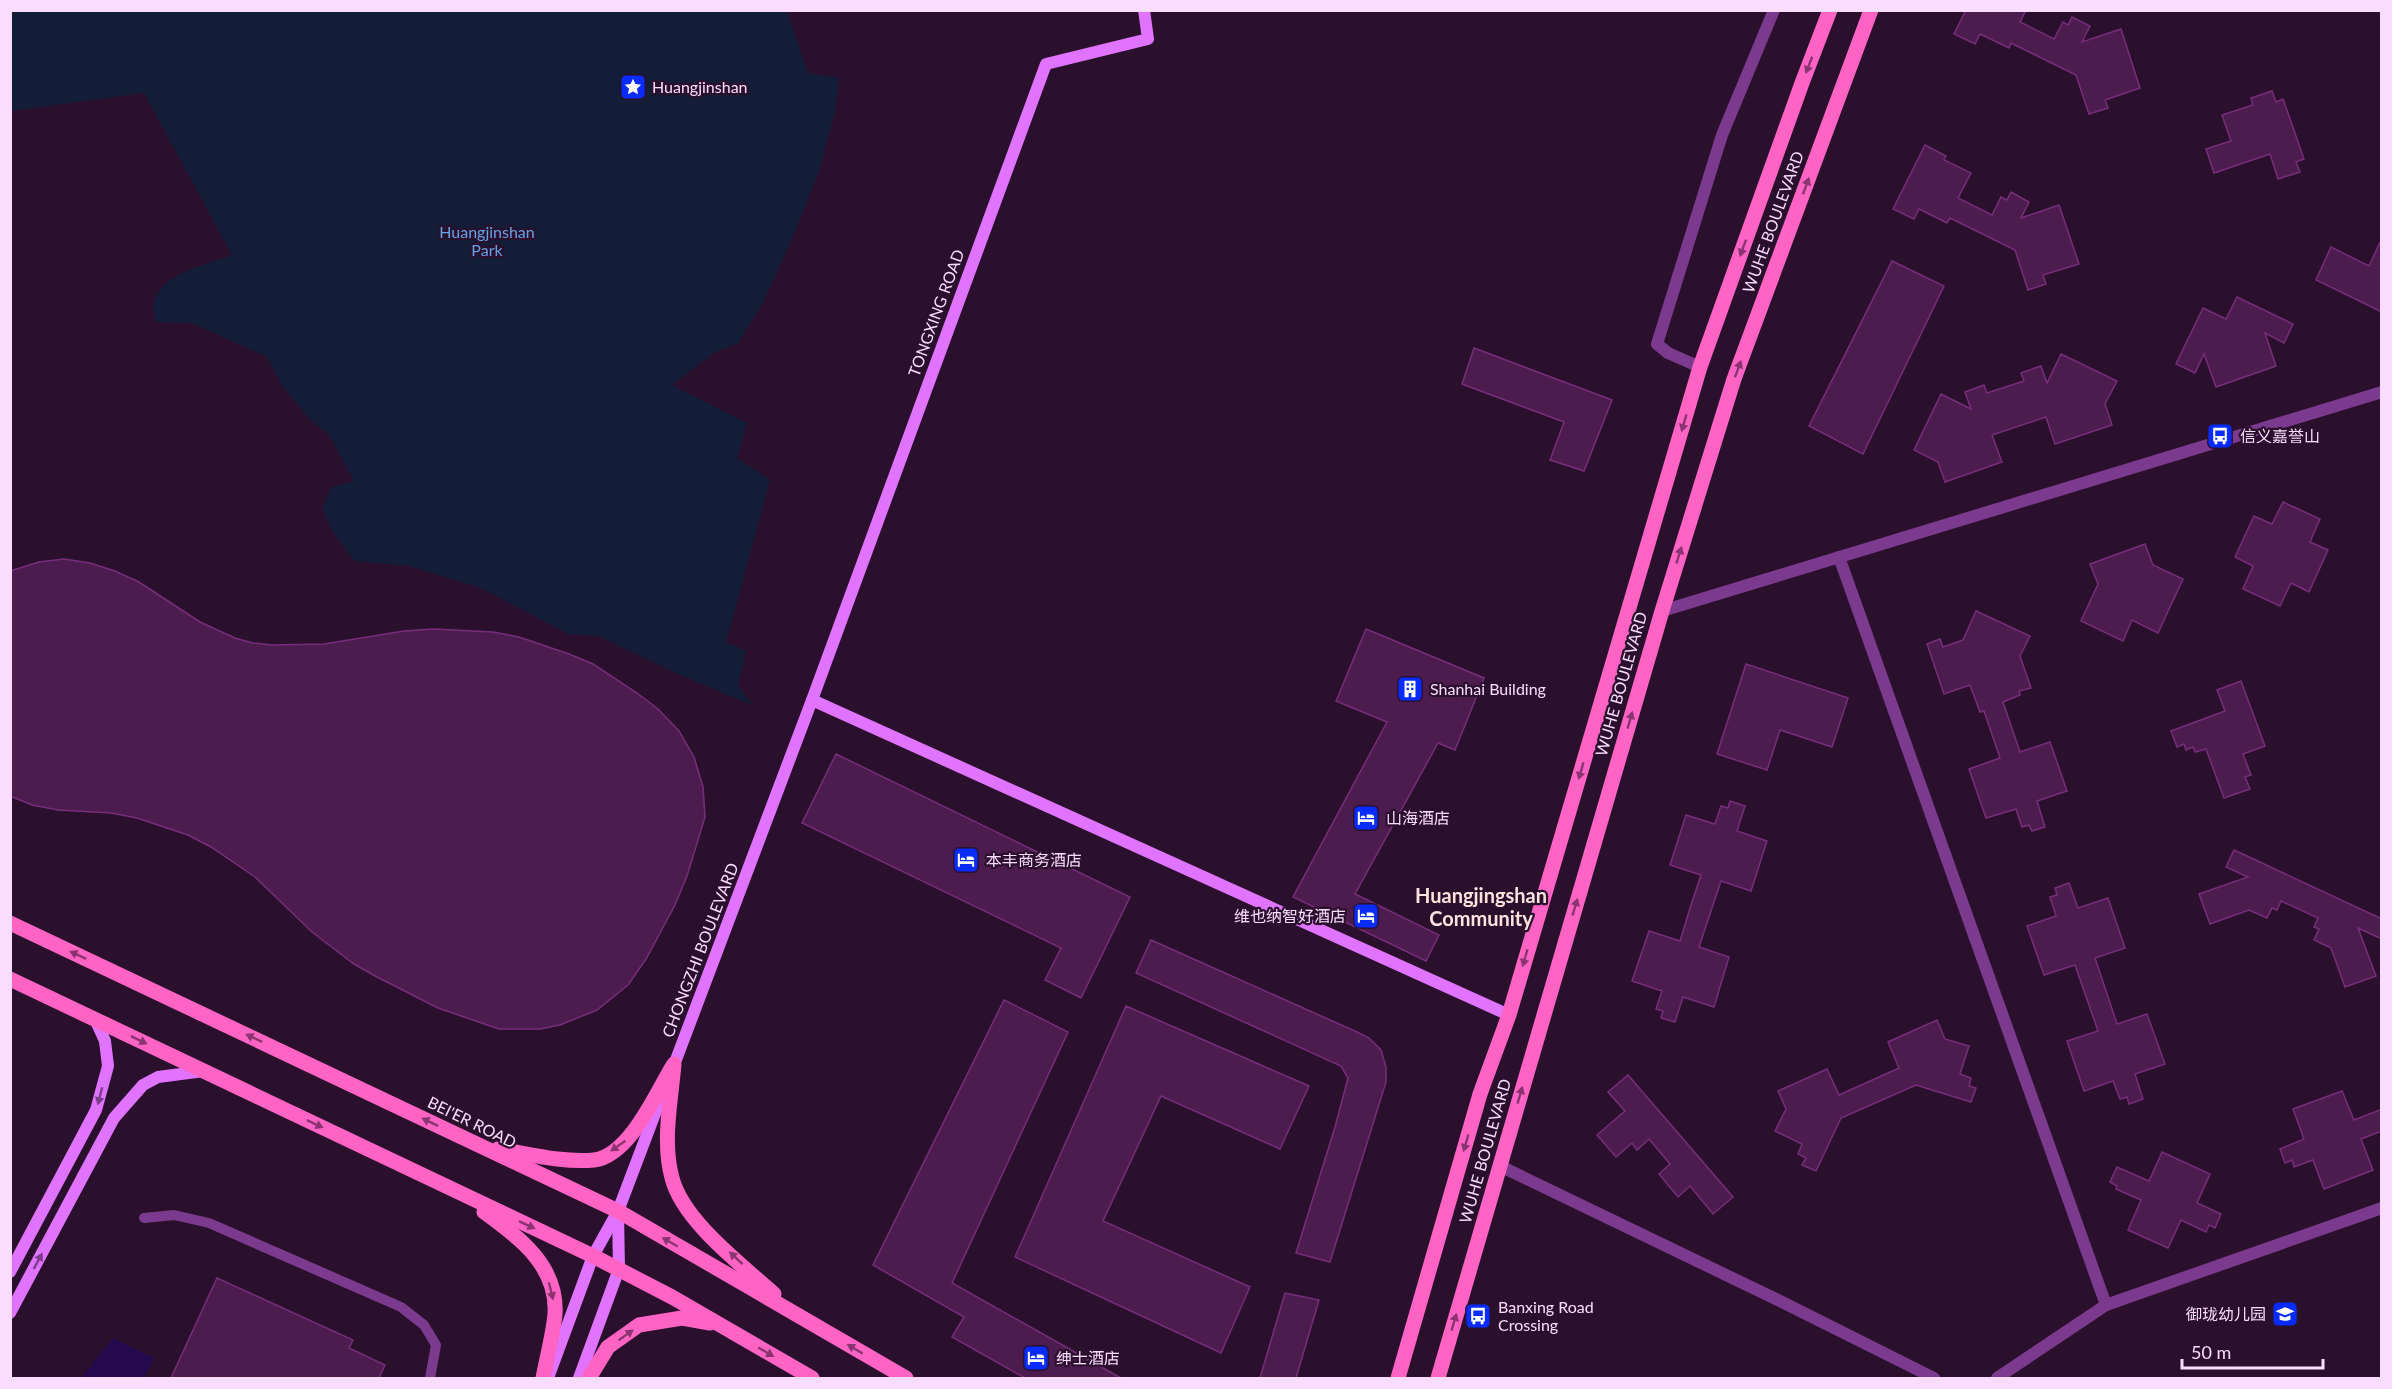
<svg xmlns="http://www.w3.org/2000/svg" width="2392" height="1389" font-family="Lato,'Noto Sans SC',sans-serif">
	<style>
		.green { fill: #131d37 }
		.water { fill: #24094e }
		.building { fill: #4d1c4f; stroke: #782d7c; stroke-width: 1.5 }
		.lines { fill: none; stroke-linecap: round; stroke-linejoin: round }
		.lane { stroke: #7c3a8e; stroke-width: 10 }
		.street { stroke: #7c3a8e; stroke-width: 12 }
		.secondary { stroke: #e073ff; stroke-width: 12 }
		.primary { stroke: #ff63c4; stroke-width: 15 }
		.oneway { fill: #8a3571 }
		.oneway2 { fill: #7c3d8c }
		.labels { text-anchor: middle; stroke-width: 4.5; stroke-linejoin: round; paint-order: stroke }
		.poi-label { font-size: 16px; fill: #fadcff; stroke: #2b102d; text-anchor: start }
		.street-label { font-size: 16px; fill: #fadcff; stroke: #2b102d }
		.park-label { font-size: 16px; fill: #62a3e6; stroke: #2b102d }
		.quarter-label { font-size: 20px; font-weight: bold; fill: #ffe2de; stroke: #2b102d }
	</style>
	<rect width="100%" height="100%" fill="#2b102d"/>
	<!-- green -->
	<path class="green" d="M10,11H787L808,73L839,78L835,113L818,174L793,237L762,304L738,343L714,353L672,385L747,423L737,458L770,480L726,642L746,651L738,686L754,706L678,674L598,636L568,634L481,588L409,566L354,561L333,532L322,508L332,487L354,481L329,435L309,419L281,384L267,357L192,323L156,322C155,316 153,308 154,303C159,273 209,264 232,255L144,93L11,111Z"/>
	<!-- water -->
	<polygon class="water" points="113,1338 154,1358 144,1378 81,1378"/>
	<!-- building -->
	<g class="building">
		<polygon points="1966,10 2026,10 2020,22 2054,39 2063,22 2068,25 2072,17 2090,26 2082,42 2121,29 2140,88 2105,100 2108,108 2089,114 2076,75 2011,43 2009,48 1980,34 1975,44 1954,34"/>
		<polygon points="2272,91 2276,102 2283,99 2304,159 2296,162 2300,172 2278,179 2270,154 2214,173 2206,149 2231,141 2222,115 2253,105 2251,98"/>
		<polygon points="1925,145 1946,156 1944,160 1971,173 1958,198 1992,215 2001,197 2007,200 2011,192 2029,202 2021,218 2059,205 2079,264 2043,275 2046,284 2028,290 2015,250 1950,218 1947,223 1919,209 1914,219 1893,209"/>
		<polygon points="2382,238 2382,312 2316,280 2331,247 2369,266"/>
		<polygon points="1892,261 1944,286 1863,454 1809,426"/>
		<polygon points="2237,297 2293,324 2284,343 2265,333 2276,366 2216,387 2204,354 2195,373 2176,364 2203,308 2226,319"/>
		<polygon points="1474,348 1612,400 1584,471 1550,460 1564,422 1462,384"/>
		<polygon points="2061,354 2117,381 2105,404 2112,425 2055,444 2046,417 1992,435 2002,462 1945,482 1938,462 1914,450 1941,394 1971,409 1965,392 1984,385 1987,393 2024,381 2021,373 2041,366 2047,383"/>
		<polygon points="2283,502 2320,519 2310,542 2328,550 2309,592 2291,583 2280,606 2243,589 2253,566 2235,557 2254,516 2272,524"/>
		<polygon points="2145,544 2153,565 2183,579 2158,633 2132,620 2123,641 2081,621 2098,584 2090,564"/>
		<polygon points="64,559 90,563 115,571 139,582 200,622 235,638 253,643 272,645 324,644 404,631 434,629 493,632 519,637 569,654 593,664 637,693 658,709 679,731 694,757 703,787 705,817 687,876 675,905 646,959 628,985 597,1010 560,1025 540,1029 499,1029 438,1008 377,977 354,964 312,932 255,877 211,847 188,835 137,818 111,813 58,810 32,805 10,796 10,571 39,562"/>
		<polygon points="1976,611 2030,636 2020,656 2031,688 2019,691 2020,695 2003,702 2020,752 2050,742 2067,791 2037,801 2045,827 2032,831 2029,825 2022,827 2016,809 1986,818 1969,769 2000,758 1984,711 1980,712 1970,685 1944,694 1927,644 1940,639 1943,647 1963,640"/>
		<polygon points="1366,629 1484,678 1455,750 1438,743 1355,894 1439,935 1426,961 1293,897 1387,722 1336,701"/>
		<polygon points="1746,664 1848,698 1832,747 1780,730 1767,770 1717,754"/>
		<polygon points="2241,681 2265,746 2243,754 2251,775 2245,777 2250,789 2224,798 2206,749 2195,752 2193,747 2186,750 2184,744 2177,747 2171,731 2225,711 2217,690"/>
		<polygon points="836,754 1130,897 1081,998 1045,980 1061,948 802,823"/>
		<polygon points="1730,801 1745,806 1737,831 1767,841 1751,891 1721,881 1699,947 1729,957 1714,1007 1683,997 1675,1022 1661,1018 1663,1011 1656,1009 1662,991 1632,981 1649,931 1680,941 1691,905 1701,875 1670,865 1686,815 1715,824 1721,806 1728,808"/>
		<polygon points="2234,850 2382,919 2382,939 2358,928 2376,976 2345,987 2331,948 2314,940 2319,929 2314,927 2318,918 2281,901 2277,910 2272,908 2267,918 2249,910 2210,924 2199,894 2248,877 2226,867"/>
		<polygon points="2069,883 2078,908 2108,898 2125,948 2095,958 2117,1024 2147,1014 2165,1064 2135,1074 2143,1099 2129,1104 2127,1097 2120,1099 2113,1081 2084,1091 2067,1041 2098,1031 2075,965 2044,975 2027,926 2056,916 2050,897 2057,895 2055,888"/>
		<polygon points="1151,940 1357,1032 1369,1038 1381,1050 1386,1067 1386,1082 1330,1262 1296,1253 1335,1127 1348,1078 1341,1066 1136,973"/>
		<polygon points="1004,1000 1068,1032 952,1283 1121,1378 1025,1378 952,1337 964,1317 873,1265"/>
		<polygon points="1126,1006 1309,1086 1280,1149 1161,1096 1103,1221 1250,1287 1221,1353 1015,1257"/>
		<polygon points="1937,1020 1945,1039 1969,1046 1960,1074 1971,1078 1969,1086 1976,1088 1971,1102 1916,1085 1841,1118 1816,1171 1802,1165 1806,1158 1798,1154 1802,1144 1775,1131 1786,1109 1778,1091 1827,1069 1839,1095 1899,1068 1888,1042"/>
		<polygon points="1628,1075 1733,1197 1713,1214 1690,1186 1678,1197 1659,1174 1670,1164 1649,1139 1637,1150 1632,1143 1616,1157 1597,1135 1625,1111 1608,1092"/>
		<polygon points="2342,1091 2354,1120 2382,1109 2382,1131 2361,1139 2373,1170 2324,1189 2313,1160 2294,1167 2292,1160 2285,1163 2280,1149 2304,1139 2293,1109"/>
		<polygon points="2162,1152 2210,1174 2197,1203 2221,1214 2215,1228 2209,1225 2206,1232 2181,1220 2168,1248 2128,1230 2141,1200 2116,1189 2117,1186 2110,1182 2117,1167 2149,1181"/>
		<polygon points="217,1278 353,1340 349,1348 385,1365 379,1378 171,1378"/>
		<polygon points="1285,1293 1319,1300 1296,1378 1260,1378"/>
	</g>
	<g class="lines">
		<!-- lane -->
		<polyline class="lane" points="144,1218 174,1215 209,1223 401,1307 424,1325 436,1345 430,1378"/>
		<!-- street -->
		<g class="street">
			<polyline points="1700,367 1668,353 1657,344 1722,135 1774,10"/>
			<polyline points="1839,557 2106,1305"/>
			<polyline points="1662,611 2382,392"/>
			<polyline points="1500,1166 1780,1301 1934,1378"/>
			<polyline points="1997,1378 2106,1305 2382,1208"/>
		</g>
		<!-- secondary -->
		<g class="secondary">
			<polyline points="812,700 1509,1015"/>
			<polyline points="671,1073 812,700 1046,64 1148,39 1144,10"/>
			<polyline points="10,1272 96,1110 108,1066 105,1041 95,1019"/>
			<polyline points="10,1313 114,1118 143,1085 158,1077 204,1071"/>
			<polyline points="548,1378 593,1256 618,1211 662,1095"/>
			<polyline points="579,1378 619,1269 618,1213"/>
		</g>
		<!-- primary -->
		<g class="primary">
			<polyline points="10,923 618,1211 906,1378"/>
			<polyline points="10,979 593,1256 672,1297 812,1378"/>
			<path d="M674,1064C671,1100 662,1142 672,1178C683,1221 742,1265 774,1294"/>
			<path d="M498,1149C529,1154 563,1163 594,1160C629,1156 656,1094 672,1067"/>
			<path d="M484,1212C519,1237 558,1266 555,1314C553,1335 547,1357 543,1378"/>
			<polyline points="589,1378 608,1347 639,1325 682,1318 710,1323"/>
			<polyline points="1398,1378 1480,1094 1509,1015 1700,367 1802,83 1830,10"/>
			<polyline points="1438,1378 1662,611 1734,379 1871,10"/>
		</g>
	</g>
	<!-- one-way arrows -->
	<defs><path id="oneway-solid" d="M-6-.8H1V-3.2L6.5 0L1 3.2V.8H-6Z" transform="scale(1.5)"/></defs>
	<g class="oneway">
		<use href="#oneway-solid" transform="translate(1809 65) rotate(111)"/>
		<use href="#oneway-solid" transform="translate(1806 186) rotate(-70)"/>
		<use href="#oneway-solid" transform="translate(1743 248) rotate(110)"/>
		<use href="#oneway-solid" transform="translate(1738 369) rotate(-70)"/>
		<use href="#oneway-solid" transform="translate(1684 423) rotate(106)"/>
		<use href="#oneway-solid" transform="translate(1679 555) rotate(-73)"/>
		<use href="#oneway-solid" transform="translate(1630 720) rotate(-74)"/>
		<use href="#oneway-solid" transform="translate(1581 771) rotate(106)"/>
		<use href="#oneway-solid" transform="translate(1575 907) rotate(-74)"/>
		<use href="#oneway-solid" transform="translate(78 955) rotate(-155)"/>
		<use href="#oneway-solid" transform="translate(1525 958) rotate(106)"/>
		<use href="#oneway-solid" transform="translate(254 1038) rotate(-155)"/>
		<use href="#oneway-solid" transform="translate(139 1040) rotate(26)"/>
		<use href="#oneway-solid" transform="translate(1520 1095) rotate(-74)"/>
		<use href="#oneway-solid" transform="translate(430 1122) rotate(-154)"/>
		<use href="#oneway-solid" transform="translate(315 1124) rotate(25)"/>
		<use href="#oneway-solid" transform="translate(1466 1143) rotate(106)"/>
		<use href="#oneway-solid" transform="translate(618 1146) rotate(145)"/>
		<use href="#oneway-solid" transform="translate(527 1225) rotate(25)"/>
		<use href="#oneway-solid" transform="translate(670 1242) rotate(-150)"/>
		<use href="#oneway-solid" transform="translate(736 1258) rotate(-137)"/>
		<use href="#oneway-solid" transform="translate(551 1291) rotate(76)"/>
		<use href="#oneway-solid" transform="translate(1454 1322) rotate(-74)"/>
		<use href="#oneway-solid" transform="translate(626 1335) rotate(-35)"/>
		<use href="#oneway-solid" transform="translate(855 1349) rotate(-149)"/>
		<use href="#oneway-solid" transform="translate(766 1352) rotate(30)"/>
	</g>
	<g class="oneway2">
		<use href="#oneway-solid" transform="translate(100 1096) rotate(104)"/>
		<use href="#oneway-solid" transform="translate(38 1261) rotate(-62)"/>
	</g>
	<!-- icons -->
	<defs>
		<symbol id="sight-square" viewBox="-11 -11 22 22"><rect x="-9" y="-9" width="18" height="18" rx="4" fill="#082cff" stroke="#2b102d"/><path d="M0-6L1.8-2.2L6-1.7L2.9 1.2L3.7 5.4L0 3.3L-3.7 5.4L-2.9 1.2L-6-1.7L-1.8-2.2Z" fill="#fff"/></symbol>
		<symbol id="bus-square" viewBox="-11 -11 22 22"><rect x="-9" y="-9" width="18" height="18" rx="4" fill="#082cff" stroke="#2b102d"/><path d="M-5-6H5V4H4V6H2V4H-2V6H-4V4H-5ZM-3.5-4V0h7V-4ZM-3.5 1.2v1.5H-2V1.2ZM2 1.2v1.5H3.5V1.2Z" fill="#fff"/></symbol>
		<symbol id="building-square" viewBox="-11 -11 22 22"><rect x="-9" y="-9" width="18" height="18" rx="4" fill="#082cff" stroke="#2b102d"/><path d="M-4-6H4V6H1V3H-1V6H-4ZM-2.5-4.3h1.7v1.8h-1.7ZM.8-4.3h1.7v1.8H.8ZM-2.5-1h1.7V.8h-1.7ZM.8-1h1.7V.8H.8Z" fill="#fff"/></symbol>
		<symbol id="hotel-square" viewBox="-11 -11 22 22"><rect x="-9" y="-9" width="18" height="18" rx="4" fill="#082cff" stroke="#2b102d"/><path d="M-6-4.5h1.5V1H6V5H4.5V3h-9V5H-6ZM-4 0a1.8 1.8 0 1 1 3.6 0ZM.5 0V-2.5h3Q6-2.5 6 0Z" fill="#fff"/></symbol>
		<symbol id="school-square" viewBox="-11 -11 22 22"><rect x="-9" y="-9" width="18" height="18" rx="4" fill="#082cff" stroke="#2b102d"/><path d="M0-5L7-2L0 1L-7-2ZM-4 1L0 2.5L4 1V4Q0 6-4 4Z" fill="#fff"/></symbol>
	</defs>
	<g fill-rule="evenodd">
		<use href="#sight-square" x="618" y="72" width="30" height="30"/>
		<use href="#bus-square" x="2205" y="421" width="30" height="30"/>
		<use href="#building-square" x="1395" y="674" width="30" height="30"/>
		<use href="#hotel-square" x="1351" y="803" width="30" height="30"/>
		<use href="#hotel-square" x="951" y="845" width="30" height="30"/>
		<use href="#hotel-square" x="1351" y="901" width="30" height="30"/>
		<use href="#school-square" x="2270" y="1299" width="30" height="30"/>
		<use href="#bus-square" x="1463" y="1301" width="30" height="30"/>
		<use href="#hotel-square" x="1021" y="1343" width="30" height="30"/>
	</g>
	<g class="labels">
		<!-- poi labels -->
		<g class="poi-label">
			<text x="652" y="93">Huangjinshan</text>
			<text x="2240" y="442">信义嘉誉山</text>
			<text x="1430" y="695">Shanhai Building</text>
			<text x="1386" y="824">山海酒店</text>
			<text x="986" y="866">本丰商务酒店</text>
			<text x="1346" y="922" text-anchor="end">维也纳智好酒店</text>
			<text x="1498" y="1313">Banxing Road<tspan x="1498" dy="18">Crossing</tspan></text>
			<text x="2266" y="1320" text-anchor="end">御珑幼儿园</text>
			<text x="1056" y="1364">绅士酒店</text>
		</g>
		<!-- street labels -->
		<g class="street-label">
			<text transform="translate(1773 222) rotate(-70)" y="6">WUHE BOULEVARD</text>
			<text transform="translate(936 313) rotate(-70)" y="6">TONGXING ROAD</text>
			<text transform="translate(1621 684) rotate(-74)" y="6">WUHE BOULEVARD</text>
			<text transform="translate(700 950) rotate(-69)" y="6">CHONGZHI BOULEVARD</text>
			<text transform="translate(472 1122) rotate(26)" y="6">BEI'ER ROAD</text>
			<text transform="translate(1485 1151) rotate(-74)" y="6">WUHE BOULEVARD</text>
		</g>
		<!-- park labels -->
		<g class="park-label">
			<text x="487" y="238">Huangjinshan<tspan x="487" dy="18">Park</tspan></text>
		</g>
		<!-- quarter labels -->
		<g class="quarter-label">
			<text x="1481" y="903">Huangjingshan<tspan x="1481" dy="23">Community</tspan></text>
		</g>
	</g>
	<!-- border -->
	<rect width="2392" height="1389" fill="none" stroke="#fadcff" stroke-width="24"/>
	<!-- scale -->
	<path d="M2182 1359v9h141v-9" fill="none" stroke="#fadcff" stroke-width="3"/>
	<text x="2191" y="1359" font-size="18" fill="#fadcff" stroke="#2b102d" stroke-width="4.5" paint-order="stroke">50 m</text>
</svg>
